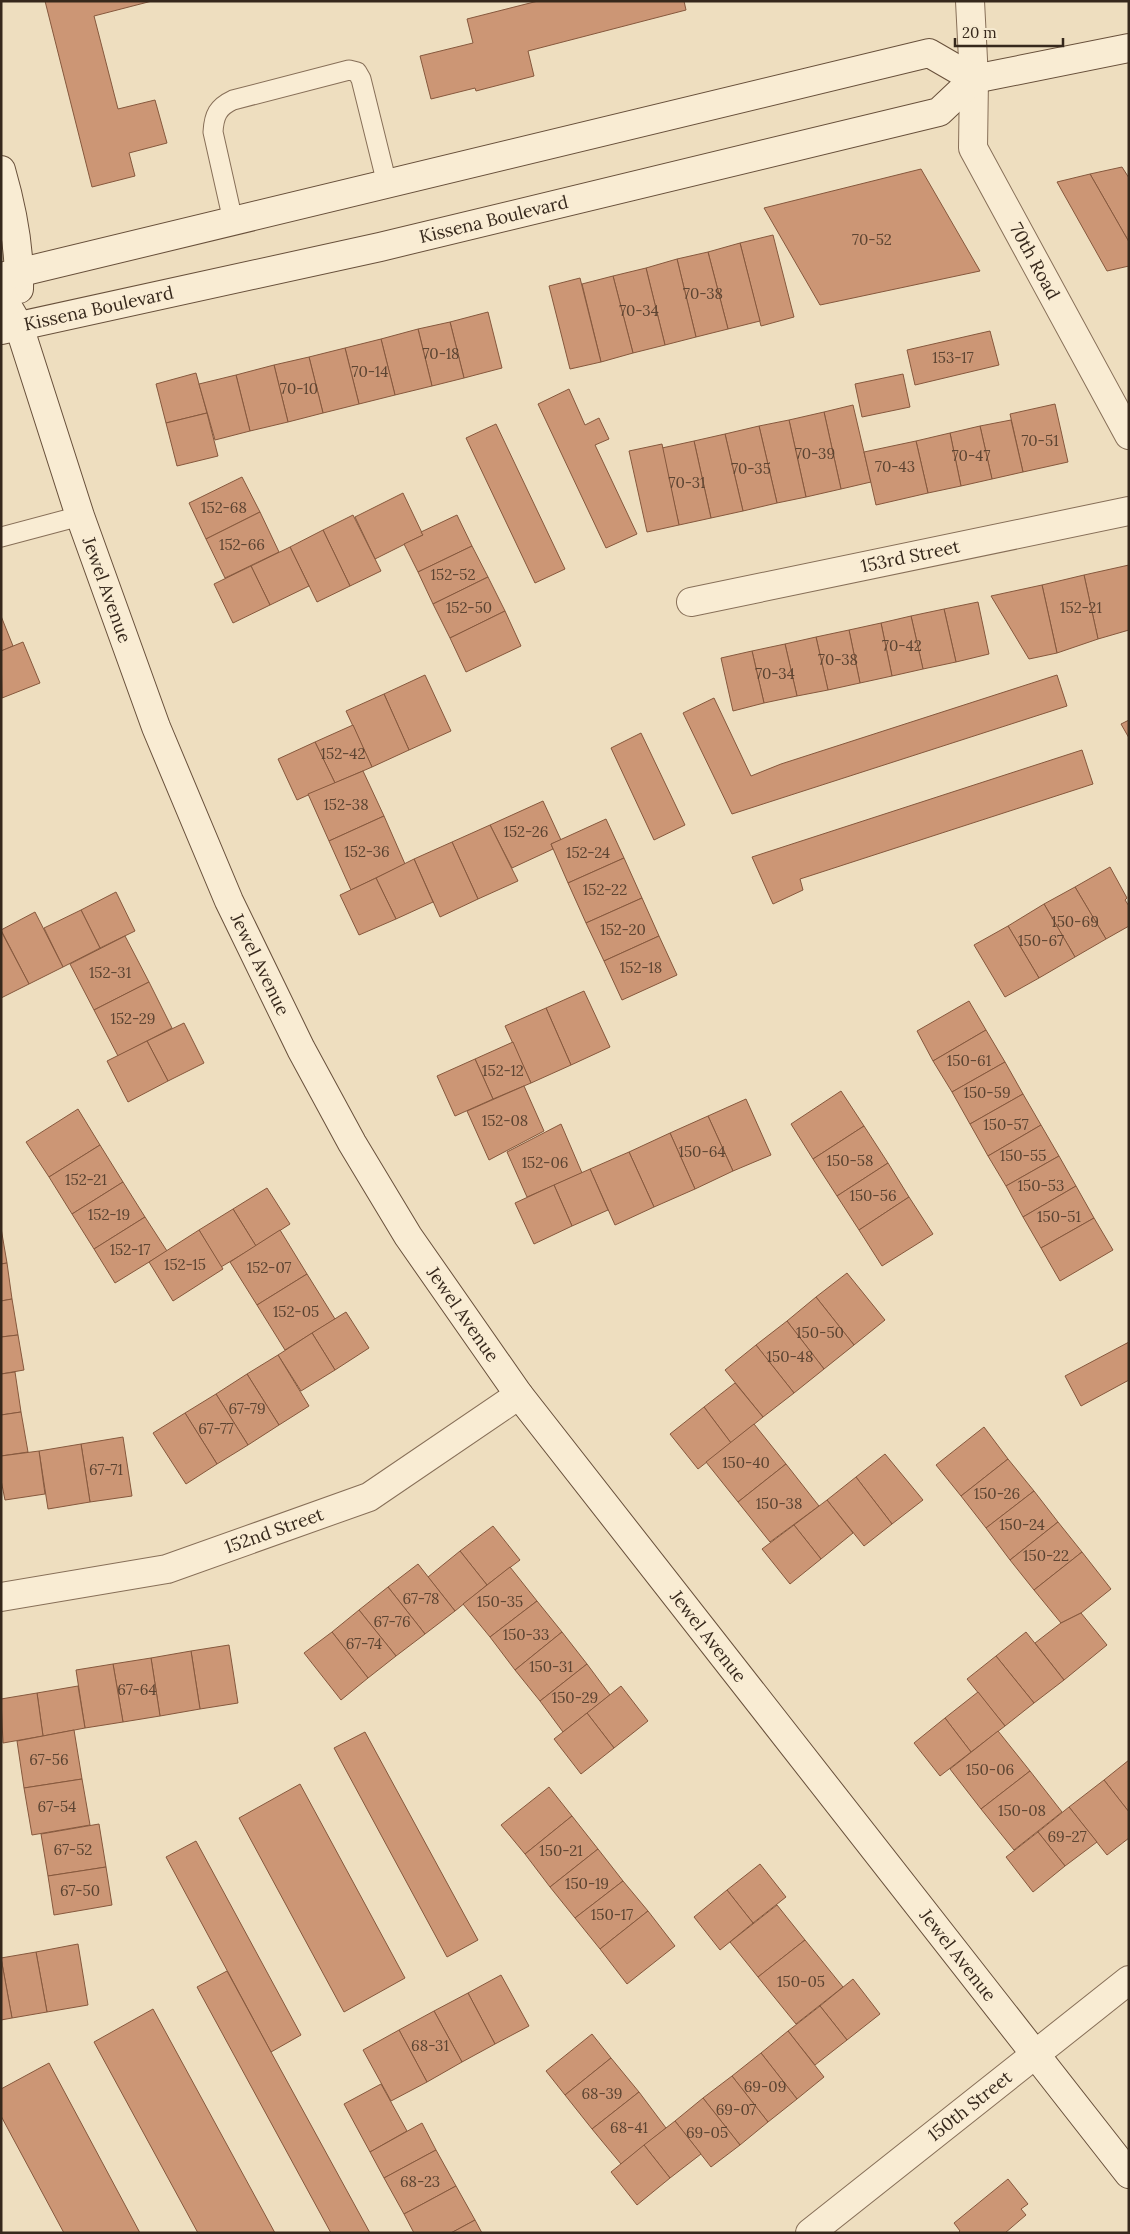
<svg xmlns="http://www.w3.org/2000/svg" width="1130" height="2234" font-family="Lora,serif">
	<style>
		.building { fill: #cc9675; stroke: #86583d }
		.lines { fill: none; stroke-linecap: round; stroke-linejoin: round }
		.lane-casing { stroke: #876f58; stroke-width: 21 }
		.street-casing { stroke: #876f58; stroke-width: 30 }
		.secondary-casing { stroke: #68503b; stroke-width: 30 }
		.lane { stroke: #f9ecd3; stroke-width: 19 }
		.street { stroke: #f9ecd3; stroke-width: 28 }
		.secondary { stroke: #f9ecd3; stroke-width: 28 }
		.labels { text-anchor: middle; stroke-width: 5; stroke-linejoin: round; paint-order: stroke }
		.number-label { font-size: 15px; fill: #5c4432 }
		.street-label { font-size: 18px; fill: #36281c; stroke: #f5e9cf }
	</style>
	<rect width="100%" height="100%" fill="#eedebf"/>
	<!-- building -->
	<g class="building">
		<polygon points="45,1 152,1 94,16 118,109 155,100 167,143 129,153 135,176 92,187"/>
		<polygon points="538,1 684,1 686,10 528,51 534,76 476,91 475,88 431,99 420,56 473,43 467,19"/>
		<polygon points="1122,167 1129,178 1129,242 1090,174"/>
		<polygon points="921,169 980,271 820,305 764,208"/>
		<polygon points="1090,174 1129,242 1129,266 1107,271 1057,182"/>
		<polygon points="773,235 794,317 761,326 740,243"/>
		<polygon points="740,243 760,321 728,329 708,252"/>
		<polygon points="708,252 728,329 696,337 677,259"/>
		<polygon points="677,259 696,337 665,345 646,268"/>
		<polygon points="646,268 665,345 633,353 613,276"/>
		<polygon points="613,276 633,353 601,362 582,284"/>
		<polygon points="580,278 601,362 570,369 549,286"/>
		<polygon points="488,312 502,368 464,378 450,322"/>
		<polygon points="450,322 464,378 432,386 418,329"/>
		<polygon points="418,329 432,386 395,395 381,339"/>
		<polygon points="990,331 999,365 915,385 907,350"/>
		<polygon points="381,339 395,395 359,404 345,348"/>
		<polygon points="345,348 359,404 323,413 309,357"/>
		<polygon points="309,357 323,413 288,422 274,365"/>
		<polygon points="274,365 288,422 250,431 236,375"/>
		<polygon points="196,373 207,413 166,423 156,384"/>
		<polygon points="903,374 910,407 862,417 855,384"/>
		<polygon points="236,375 250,431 215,440 199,384"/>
		<polygon points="569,389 585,425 599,418 609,439 595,445 637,534 606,548 538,404"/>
		<polygon points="1055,404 1068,462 1023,472 1010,414"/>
		<polygon points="853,405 871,482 841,489 824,412"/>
		<polygon points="824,412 841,489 806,497 789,420"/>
		<polygon points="207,413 218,456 177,466 166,423"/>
		<polygon points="789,420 806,497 777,503 759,426"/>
		<polygon points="1011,420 1023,472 992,479 980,426"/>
		<polygon points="496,424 565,569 535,583 466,438"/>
		<polygon points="759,426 777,503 743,511 725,434"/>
		<polygon points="980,426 992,479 961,486 950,433"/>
		<polygon points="950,433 961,486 928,493 916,441"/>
		<polygon points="725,434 743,511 711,518 694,441"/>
		<polygon points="694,441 711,518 679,525 662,448"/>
		<polygon points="916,441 928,493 876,505 864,452"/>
		<polygon points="662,444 679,525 647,532 629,451"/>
		<polygon points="242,477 260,512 206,539 189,503"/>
		<polygon points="403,493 423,535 375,559 355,517"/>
		<polygon points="260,512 279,552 225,578 206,539"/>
		<polygon points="353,515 381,571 350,586 323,530"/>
		<polygon points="457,515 472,546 418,572 404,544 423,535 421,532"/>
		<polygon points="323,530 350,586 317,602 290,547"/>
		<polygon points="472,546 488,577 433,604 418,572"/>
		<polygon points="290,547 309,586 270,605 251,566"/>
		<polygon points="1129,565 1129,630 1098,639 1084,575"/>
		<polygon points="251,566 270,605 233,623 214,584"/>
		<polygon points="1084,575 1098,639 1057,653 1042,585"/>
		<polygon points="488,577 505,611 450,638 433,604"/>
		<polygon points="1042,585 1057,653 1029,659 991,596"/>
		<polygon points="978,602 989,654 956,662 944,609"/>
		<polygon points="944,609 956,662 923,669 911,616"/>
		<polygon points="505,611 521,646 466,672 450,638"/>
		<polygon points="1,616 13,646 1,651"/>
		<polygon points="911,616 923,669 892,676 881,623"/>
		<polygon points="881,623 892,676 860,683 849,630"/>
		<polygon points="849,630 860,683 828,690 816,637"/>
		<polygon points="816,637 828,690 797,696 785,644"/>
		<polygon points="23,642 40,683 2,698 1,651"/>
		<polygon points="785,644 797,696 764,703 752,651"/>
		<polygon points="752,651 764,703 733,711 721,658"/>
		<polygon points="425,675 451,731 409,750 384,694"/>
		<polygon points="1057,675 1067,706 732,814 683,713 714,698 751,776 781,764"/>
		<polygon points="384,694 409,750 372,767 346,711"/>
		<polygon points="1129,720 1129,738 1121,724"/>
		<polygon points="353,725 372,767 335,783 315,742"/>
		<polygon points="641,733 685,825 654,840 611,748"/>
		<polygon points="315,742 335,783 297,800 278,759"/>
		<polygon points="1082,750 1093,784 800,879 803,890 773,904 752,857"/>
		<polygon points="363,771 384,816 329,841 308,794"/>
		<polygon points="543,801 561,840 551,844 553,849 512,868 490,825"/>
		<polygon points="384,816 405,864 351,890 329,841"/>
		<polygon points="606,819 624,858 568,883 551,844"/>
		<polygon points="490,825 518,881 478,899 452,842"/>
		<polygon points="452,842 478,899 440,917 414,859"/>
		<polygon points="624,858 642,898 586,923 568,883"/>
		<polygon points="414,859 433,902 396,919 376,878"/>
		<polygon points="1110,867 1127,898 1125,900 1129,906 1129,926 1106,939 1075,887"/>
		<polygon points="376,878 396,919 359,935 340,895"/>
		<polygon points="1075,887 1106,939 1075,957 1044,904"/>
		<polygon points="116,892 135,931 100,948 81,910"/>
		<polygon points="642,898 659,936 604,961 586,923"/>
		<polygon points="1044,904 1075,957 1039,978 1008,926"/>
		<polygon points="81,910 100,948 63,967 44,928"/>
		<polygon points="35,912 63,967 29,984 1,930"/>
		<polygon points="1008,926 1039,978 1005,997 974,945"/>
		<polygon points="1,931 29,984 1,998"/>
		<polygon points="125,936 149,982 94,1010 70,964"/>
		<polygon points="659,936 677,975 622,1000 604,961"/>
		<polygon points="149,982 172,1028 118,1056 94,1010"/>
		<polygon points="584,991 610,1047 571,1065 546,1008"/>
		<polygon points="969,1001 986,1030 933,1061 917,1031"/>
		<polygon points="546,1008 571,1065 531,1083 505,1026"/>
		<polygon points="184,1023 204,1063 168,1081 147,1041"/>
		<polygon points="986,1030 1005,1062 952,1092 933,1061"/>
		<polygon points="147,1041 168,1081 128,1102 107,1061"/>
		<polygon points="513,1042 531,1083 493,1099 475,1059"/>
		<polygon points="475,1059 493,1099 455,1116 437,1076"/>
		<polygon points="1005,1062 1023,1094 970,1124 952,1092"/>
		<polygon points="524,1086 544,1131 489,1160 467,1111"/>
		<polygon points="841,1091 864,1126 813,1159 791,1124"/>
		<polygon points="1023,1094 1041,1125 988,1156 970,1124"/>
		<polygon points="746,1099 771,1155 733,1171 708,1116"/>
		<polygon points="78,1109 100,1145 49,1177 26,1142"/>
		<polygon points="708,1116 733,1171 695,1189 670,1133"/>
		<polygon points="561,1124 582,1173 527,1197 507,1152"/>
		<polygon points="1041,1125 1059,1156 1006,1186 988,1156"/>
		<polygon points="864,1126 888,1163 837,1196 813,1159"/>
		<polygon points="670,1133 695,1189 654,1207 629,1152"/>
		<polygon points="100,1145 123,1182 72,1214 49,1177"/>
		<polygon points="629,1152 654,1207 615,1225 590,1169"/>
		<polygon points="1059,1156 1076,1186 1023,1217 1006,1186"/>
		<polygon points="888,1163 909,1197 859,1230 837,1196"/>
		<polygon points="590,1169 608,1210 572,1226 554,1185"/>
		<polygon points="123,1182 145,1217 94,1249 72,1214"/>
		<polygon points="554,1185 572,1226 534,1244 515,1203"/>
		<polygon points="1076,1186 1094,1218 1041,1248 1023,1217"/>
		<polygon points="267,1188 290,1224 256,1246 233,1209"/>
		<polygon points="909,1197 933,1234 882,1266 859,1230"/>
		<polygon points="233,1209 256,1246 221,1267 199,1230"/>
		<polygon points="145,1217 167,1251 115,1283 94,1249"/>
		<polygon points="1094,1218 1113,1250 1060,1281 1041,1248"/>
		<polygon points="1,1228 7,1263 1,1264"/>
		<polygon points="199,1230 223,1269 173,1301 149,1262"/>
		<polygon points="280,1230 307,1274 257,1305 230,1262"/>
		<polygon points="7,1263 12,1299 1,1301 1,1264"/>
		<polygon points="847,1273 885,1320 854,1345 816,1297"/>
		<polygon points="307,1274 335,1319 285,1350 257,1305"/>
		<polygon points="816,1297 854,1345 824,1369 787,1321"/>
		<polygon points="12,1299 18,1335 1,1337 1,1301"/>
		<polygon points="346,1312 369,1348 335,1370 312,1333"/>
		<polygon points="787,1321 824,1369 794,1393 756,1345"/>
		<polygon points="312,1333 335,1370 301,1391 278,1355"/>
		<polygon points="18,1335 24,1370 1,1374 1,1337"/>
		<polygon points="1129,1342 1129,1380 1081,1406 1065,1376"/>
		<polygon points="756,1345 794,1393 763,1417 725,1370"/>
		<polygon points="278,1355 309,1406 279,1425 247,1374"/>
		<polygon points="15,1372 21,1412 1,1415 1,1374"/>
		<polygon points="247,1374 279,1425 248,1445 216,1394"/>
		<polygon points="735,1383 763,1417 731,1443 704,1407"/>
		<polygon points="216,1394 248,1445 217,1464 185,1413"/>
		<polygon points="704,1407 731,1443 698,1469 670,1434"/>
		<polygon points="21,1412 28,1452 1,1456 1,1415"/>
		<polygon points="185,1413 217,1464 186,1484 153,1433"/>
		<polygon points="754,1424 786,1464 738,1502 706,1462"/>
		<polygon points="984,1427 1008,1459 961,1496 936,1465"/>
		<polygon points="123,1437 132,1496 90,1502 81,1444"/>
		<polygon points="81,1444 90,1502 48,1509 39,1451"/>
		<polygon points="39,1451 45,1494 5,1500 1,1480 1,1456"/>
		<polygon points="885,1454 923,1500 892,1524 856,1477"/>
		<polygon points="1008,1459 1034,1491 986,1528 961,1496"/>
		<polygon points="786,1464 819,1506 770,1542 738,1502"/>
		<polygon points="856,1477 892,1524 864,1546 827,1500"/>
		<polygon points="1034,1491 1058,1522 1010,1560 986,1528"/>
		<polygon points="827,1500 853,1533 821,1559 794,1525"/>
		<polygon points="1058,1522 1082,1552 1034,1590 1010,1560"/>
		<polygon points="794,1525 821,1559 790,1584 762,1549"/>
		<polygon points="493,1526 520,1560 487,1585 460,1551"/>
		<polygon points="460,1551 487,1585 455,1611 428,1577"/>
		<polygon points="1082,1552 1111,1589 1081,1613 1061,1623 1034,1590"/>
		<polygon points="418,1564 455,1611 425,1634 388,1587"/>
		<polygon points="510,1567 537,1601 490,1637 463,1604"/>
		<polygon points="388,1587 425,1634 396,1656 359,1610"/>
		<polygon points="537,1601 562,1632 515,1670 490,1637"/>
		<polygon points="359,1610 396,1656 368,1678 332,1632"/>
		<polygon points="1081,1613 1107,1645 1064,1680 1035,1643 1061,1623"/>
		<polygon points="332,1632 368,1678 341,1700 304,1653"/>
		<polygon points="562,1632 587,1664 540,1701 515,1670"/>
		<polygon points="1026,1632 1064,1680 1034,1703 996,1656"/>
		<polygon points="229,1645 238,1703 200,1709 191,1651"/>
		<polygon points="191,1651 200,1709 160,1716 151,1658"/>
		<polygon points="996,1656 1034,1703 1005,1726 967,1679"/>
		<polygon points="151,1658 160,1716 123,1722 113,1664"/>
		<polygon points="113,1664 123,1722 85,1728 76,1670"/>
		<polygon points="587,1664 610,1695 563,1732 540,1701"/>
		<polygon points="78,1686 85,1728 43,1736 37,1693"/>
		<polygon points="621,1686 648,1721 614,1748 587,1713"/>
		<polygon points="978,1692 1005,1726 971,1752 945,1718"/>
		<polygon points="37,1693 43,1736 3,1743 1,1699"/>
		<polygon points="587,1713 614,1748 581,1774 554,1739"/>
		<polygon points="945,1718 971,1752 940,1776 914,1743"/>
		<polygon points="74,1730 82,1779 24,1788 17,1741"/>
		<polygon points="998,1731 1030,1771 981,1809 950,1769"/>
		<polygon points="365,1732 478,1940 447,1957 334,1748"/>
		<polygon points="1129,1760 1129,1812 1104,1780"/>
		<polygon points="1030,1771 1062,1812 1014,1850 981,1809"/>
		<polygon points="82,1779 90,1825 32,1835 24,1788"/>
		<polygon points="1104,1780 1129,1812 1129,1838 1107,1855 1069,1807"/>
		<polygon points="300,1784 405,1978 344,2012 239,1818"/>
		<polygon points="549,1787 572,1816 525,1854 501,1825"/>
		<polygon points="1069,1807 1097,1842 1065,1866 1038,1832"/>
		<polygon points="572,1816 598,1849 550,1887 525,1854"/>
		<polygon points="99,1824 106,1867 48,1876 41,1834"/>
		<polygon points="1038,1832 1065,1866 1033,1892 1006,1857"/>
		<polygon points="196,1841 301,2035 271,2052 166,1857"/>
		<polygon points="598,1849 623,1881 575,1918 550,1887"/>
		<polygon points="760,1864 786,1897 753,1923 727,1890"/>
		<polygon points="106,1867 112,1905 54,1915 48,1876"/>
		<polygon points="623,1881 648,1911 600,1949 575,1918"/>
		<polygon points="727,1890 753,1923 720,1950 694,1917"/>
		<polygon points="777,1905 805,1940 758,1977 730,1942"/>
		<polygon points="648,1911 675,1946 627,1984 600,1949"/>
		<polygon points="805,1940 843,1987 796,2024 758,1977"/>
		<polygon points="78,1944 88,2005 47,2012 36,1952"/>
		<polygon points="36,1952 47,2012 12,2018 1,1958"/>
		<polygon points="1,1958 12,2018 1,2020"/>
		<polygon points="227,1971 271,2052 370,2233 331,2233 197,1987"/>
		<polygon points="501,1975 529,2026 495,2044 468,1993"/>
		<polygon points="853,1979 880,2014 847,2040 820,2006"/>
		<polygon points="468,1993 495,2044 462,2062 434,2011"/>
		<polygon points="820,2006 847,2040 815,2065 788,2031"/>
		<polygon points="153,2009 269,2222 275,2233 198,2233 94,2042"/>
		<polygon points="434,2011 462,2062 427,2082 399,2030"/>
		<polygon points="399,2030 427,2082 391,2101 363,2050"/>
		<polygon points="788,2031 824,2077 797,2099 761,2053"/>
		<polygon points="592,2034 611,2058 565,2095 546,2071"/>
		<polygon points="761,2053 797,2099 768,2122 732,2076"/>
		<polygon points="611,2058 639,2092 592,2129 565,2095"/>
		<polygon points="49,2063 140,2233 64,2233 1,2116 1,2089"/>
		<polygon points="732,2076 768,2122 740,2145 703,2098"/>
		<polygon points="381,2084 407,2131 370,2152 344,2104"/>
		<polygon points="639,2092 666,2128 621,2164 592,2129"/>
		<polygon points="703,2098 740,2145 711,2167 675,2121"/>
		<polygon points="675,2121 701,2154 670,2178 644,2145"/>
		<polygon points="422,2123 436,2150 384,2178 370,2152"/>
		<polygon points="644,2145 670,2178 637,2205 611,2172"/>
		<polygon points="436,2150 456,2186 404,2214 384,2178"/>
		<polygon points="1008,2179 1028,2204 1021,2209 1026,2215 1005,2233 958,2233 960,2231 954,2223"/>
		<polygon points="456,2186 475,2220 451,2233 414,2233 404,2214"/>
		<polygon points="475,2220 482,2233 451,2233"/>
	</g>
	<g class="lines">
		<defs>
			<g id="lane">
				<path d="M233,221L213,132C214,115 218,107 233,100L349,70L357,72L361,79L387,184"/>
				<polyline points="1,537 80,516"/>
			</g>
			<g id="street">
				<path id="s1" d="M970,1L974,79L973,148L1129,435"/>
				<path id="s2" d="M691,602L1129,511"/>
				<path id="s3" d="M1,1597L167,1569L369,1497L519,1395"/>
				<path id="s4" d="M810,2233L1129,1980"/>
			</g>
			<g id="secondary">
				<path d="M1,170C12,208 20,250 19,289"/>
				<polyline points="1,277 929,53 974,79"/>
				<path id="s5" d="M1,295L19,326L80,516L156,727L229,901L301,1049L352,1143L408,1236L519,1395L1129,2174"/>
				<path id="s6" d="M1,330L380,247L939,112L974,79L1129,48"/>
			</g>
		</defs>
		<!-- lane casing -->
		<use href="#lane" class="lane-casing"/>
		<!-- street casing -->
		<use href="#street" class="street-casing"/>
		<!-- secondary casing -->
		<use href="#secondary" class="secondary-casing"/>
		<!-- lane -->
		<use href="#lane" class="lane"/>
		<!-- street -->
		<use href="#street" class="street"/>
		<!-- secondary -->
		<use href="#secondary" class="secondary"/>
	</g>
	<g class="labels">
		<!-- number labels -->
		<g class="number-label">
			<text x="872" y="245">70-52</text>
			<text x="703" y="299">70-38</text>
			<text x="639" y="316">70-34</text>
			<text x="441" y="359">70-18</text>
			<text x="953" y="363">153-17</text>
			<text x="370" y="377">70-14</text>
			<text x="299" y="394">70-10</text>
			<text x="1040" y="446">70-51</text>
			<text x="815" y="459">70-39</text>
			<text x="971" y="461">70-47</text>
			<text x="895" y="472">70-43</text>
			<text x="751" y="474">70-35</text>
			<text x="687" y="488">70-31</text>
			<text x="224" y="513">152-68</text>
			<text x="242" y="550">152-66</text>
			<text x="453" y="580">152-52</text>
			<text x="469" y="613">152-50</text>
			<text x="1081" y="613">152-21</text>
			<text x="902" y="651">70-42</text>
			<text x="838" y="665">70-38</text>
			<text x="775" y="679">70-34</text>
			<text x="343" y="759">152-42</text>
			<text x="346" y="810">152-38</text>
			<text x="526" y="837">152-26</text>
			<text x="367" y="857">152-36</text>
			<text x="588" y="858">152-24</text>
			<text x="605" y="895">152-22</text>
			<text x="1075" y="927">150-69</text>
			<text x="623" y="935">152-20</text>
			<text x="1041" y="946">150-67</text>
			<text x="641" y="973">152-18</text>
			<text x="110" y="978">152-31</text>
			<text x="133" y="1024">152-29</text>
			<text x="969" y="1066">150-61</text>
			<text x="503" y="1076">152-12</text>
			<text x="987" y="1098">150-59</text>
			<text x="505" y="1126">152-08</text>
			<text x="1006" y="1130">150-57</text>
			<text x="702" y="1157">150-64</text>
			<text x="1023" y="1161">150-55</text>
			<text x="850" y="1166">150-58</text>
			<text x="545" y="1168">152-06</text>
			<text x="86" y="1185">152-21</text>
			<text x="1041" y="1191">150-53</text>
			<text x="873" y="1201">150-56</text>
			<text x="109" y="1220">152-19</text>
			<text x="1059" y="1222">150-51</text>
			<text x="130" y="1255">152-17</text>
			<text x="185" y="1270">152-15</text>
			<text x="269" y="1273">152-07</text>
			<text x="296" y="1317">152-05</text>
			<text x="820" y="1338">150-50</text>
			<text x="790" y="1362">150-48</text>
			<text x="247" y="1414">67-79</text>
			<text x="216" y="1434">67-77</text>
			<text x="746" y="1468">150-40</text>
			<text x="106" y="1475">67-71</text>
			<text x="997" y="1499">150-26</text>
			<text x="779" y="1509">150-38</text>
			<text x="1022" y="1530">150-24</text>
			<text x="1046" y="1561">150-22</text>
			<text x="421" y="1604">67-78</text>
			<text x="500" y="1607">150-35</text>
			<text x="392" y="1627">67-76</text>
			<text x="526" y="1640">150-33</text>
			<text x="364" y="1649">67-74</text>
			<text x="551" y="1672">150-31</text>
			<text x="137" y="1695">67-64</text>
			<text x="575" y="1703">150-29</text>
			<text x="49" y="1765">67-56</text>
			<text x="990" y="1775">150-06</text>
			<text x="57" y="1812">67-54</text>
			<text x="1022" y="1816">150-08</text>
			<text x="1067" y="1842">69-27</text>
			<text x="73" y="1855">67-52</text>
			<text x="561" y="1856">150-21</text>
			<text x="587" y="1889">150-19</text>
			<text x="80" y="1896">67-50</text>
			<text x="612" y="1920">150-17</text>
			<text x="801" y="1987">150-05</text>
			<text x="430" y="2051">68-31</text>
			<text x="765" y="2092">69-09</text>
			<text x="602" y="2099">68-39</text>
			<text x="736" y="2115">69-07</text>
			<text x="629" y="2133">68-41</text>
			<text x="707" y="2138">69-05</text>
			<text x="420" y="2187">68-23</text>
		</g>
		<!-- street labels -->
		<g class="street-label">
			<text dy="6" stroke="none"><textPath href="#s6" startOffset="505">Kissena Boulevard</textPath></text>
			<text dy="6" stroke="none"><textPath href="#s1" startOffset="276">70th Road</textPath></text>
			<text dy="6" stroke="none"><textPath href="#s6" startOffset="100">Kissena Boulevard</textPath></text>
			<text dy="6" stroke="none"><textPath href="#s2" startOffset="224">153rd Street</textPath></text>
			<text dy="6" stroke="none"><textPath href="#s5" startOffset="314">Jewel Avenue</textPath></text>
			<text dy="6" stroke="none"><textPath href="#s5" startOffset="719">Jewel Avenue</textPath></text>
			<text dy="6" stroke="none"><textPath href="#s5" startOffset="1124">Jewel Avenue</textPath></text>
			<text dy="6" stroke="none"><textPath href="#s3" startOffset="282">152nd Street</textPath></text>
			<text dy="6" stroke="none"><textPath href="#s5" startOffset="1529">Jewel Avenue</textPath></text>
			<text dy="6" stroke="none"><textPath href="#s5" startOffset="1934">Jewel Avenue</textPath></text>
			<text dy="6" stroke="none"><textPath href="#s4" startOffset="204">150th Street</textPath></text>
		</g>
	</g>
	<!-- border -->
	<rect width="1130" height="2234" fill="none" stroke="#36281c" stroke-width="5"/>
	<!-- scale -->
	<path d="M955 38v8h108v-8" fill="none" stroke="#36281c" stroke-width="2.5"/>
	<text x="962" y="38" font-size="15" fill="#36281c" stroke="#f5e9cf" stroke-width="4" paint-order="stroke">20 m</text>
</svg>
